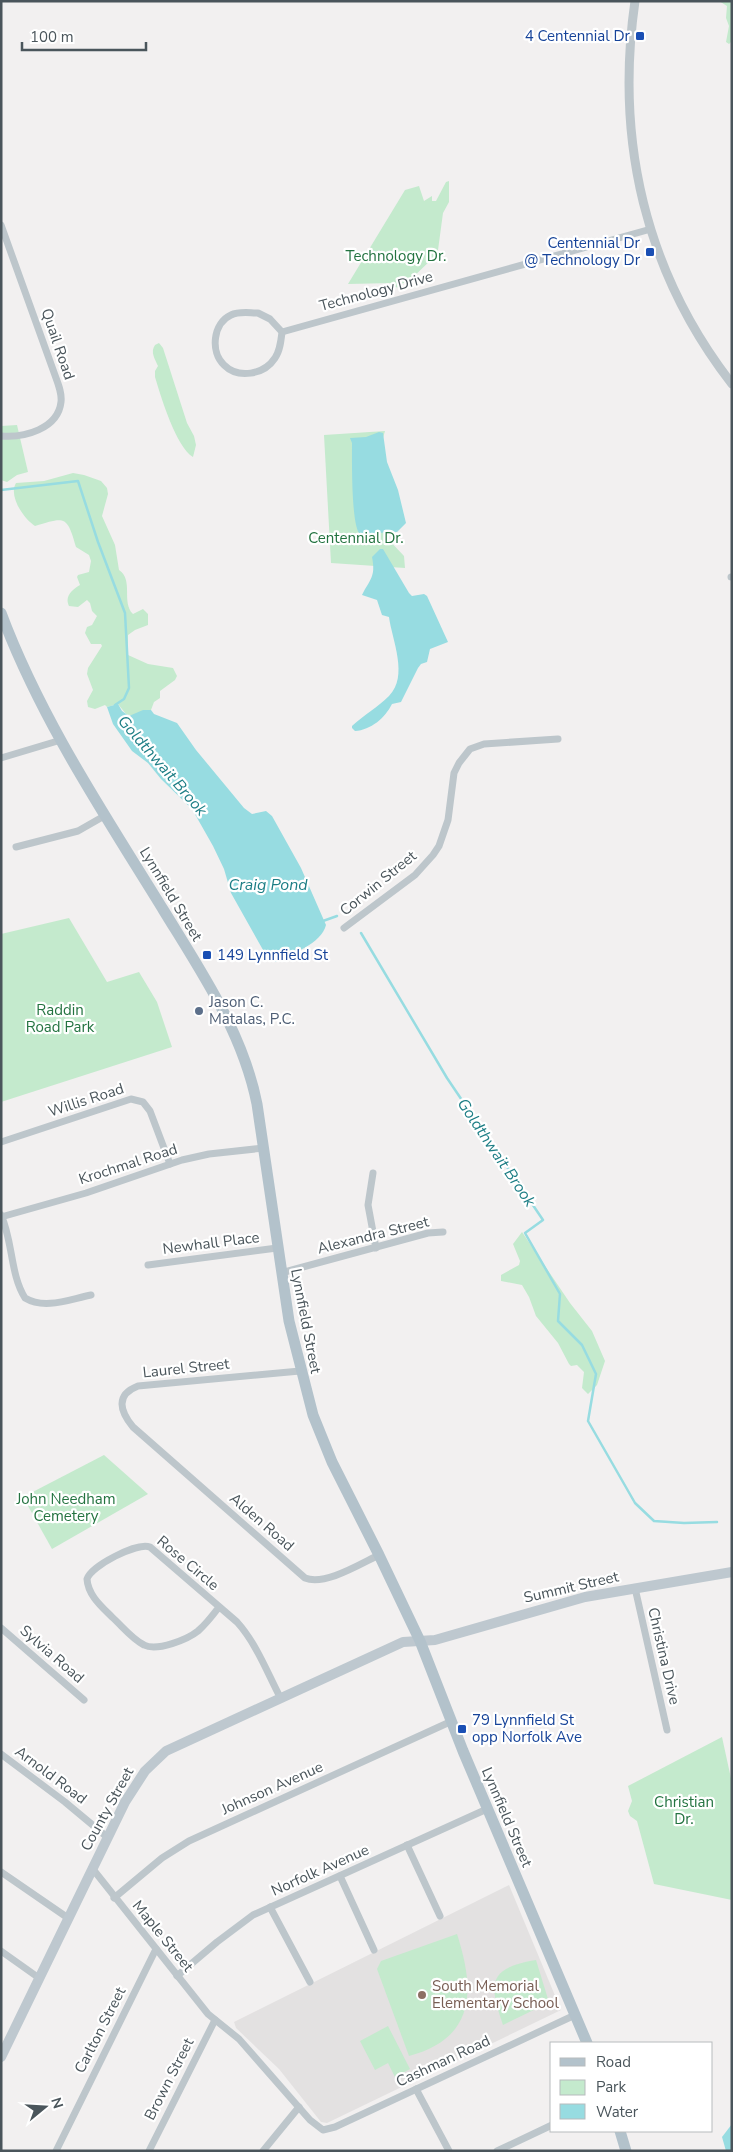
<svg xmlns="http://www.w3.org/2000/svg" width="733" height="2152" font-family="'Nunito Sans',sans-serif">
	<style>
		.education { fill: #e3e1e1 }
		.green { fill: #c4eacd }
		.water { fill: #97dce1 }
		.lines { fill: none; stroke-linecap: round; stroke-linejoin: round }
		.stream { stroke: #97dce1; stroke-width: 2.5 }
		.minor { stroke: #bdc6cb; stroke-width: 7 }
		.tertiary { stroke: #bdc6cb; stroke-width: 9 }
		.secondary { stroke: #bec8cf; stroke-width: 10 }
		.primary { stroke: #b3c2cb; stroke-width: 11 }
		.transit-dot { fill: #1a4fb4; stroke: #fff; stroke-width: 2 }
		.service-dot { fill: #5c6f8a; stroke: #fff; stroke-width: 2 }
		.education-dot { fill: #8d6e63; stroke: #fff; stroke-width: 2 }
		.labels { text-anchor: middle; stroke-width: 4.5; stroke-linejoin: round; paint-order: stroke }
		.transit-label { font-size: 15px; fill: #164399; stroke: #fff; text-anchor: end }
		.park-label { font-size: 15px; fill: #237340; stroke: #fff }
		.street-label { font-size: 15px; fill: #4a555b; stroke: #fff }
		.service-label { font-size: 15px; fill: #4e5e75; stroke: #fff; text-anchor: start }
		.education-label { font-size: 15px; fill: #785e54; stroke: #fff; text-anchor: start }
		.water-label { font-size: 16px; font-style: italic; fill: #1d7e85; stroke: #fff }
	</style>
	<rect width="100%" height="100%" fill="#f2f0f0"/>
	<!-- education -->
	<polygon class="education" points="509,1885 561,2010 327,2123 321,2122 279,2069 236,2028 234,2022"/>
	<!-- green -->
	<g class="green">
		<polygon points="719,1 732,1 732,41 729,44 726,42 729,26 726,18 727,6"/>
		<polygon points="449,181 449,202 443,213 438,250 435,256 407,283 403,283 400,288 395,287 394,283 348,284 405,190 419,186 424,201 432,196 432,201 436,201 446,182"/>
		<path d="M159,343L163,348L187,423L194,436L196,445L193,457C176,447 161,397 155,377V371L158,366C155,359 150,352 155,345Z"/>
		<polygon points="17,425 28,472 17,475 7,482 1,480 1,426"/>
		<polygon points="385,431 380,448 379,525 386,537 404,556 405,568 331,563 324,435"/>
		<path d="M73,473L84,475L101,481L107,488L108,494L102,516L115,545L119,570C134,580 121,602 133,614L143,609L148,614V625L135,630L128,635V655L148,664L173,668L177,676L175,680L160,691V698L154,702L151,710C141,710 134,718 126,714L118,704L107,707L105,705L95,709L88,707L87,701L93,690L87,674L88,668L102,646L101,644H91L85,633L87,627L92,625L97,616L92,611L90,603L87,600L78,607L69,606C64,596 73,589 80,585L77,577L78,575L89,572L91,561L89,555L76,547C67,515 65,517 35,526C24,519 8,496 16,483L44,481Z"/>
		<polygon points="69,918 107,982 139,972 157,1002 172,1047 1,1102 1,934"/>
		<polygon points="522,1232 570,1303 592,1331 605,1361 597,1385 588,1394 582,1388 584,1372 577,1365 571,1366 569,1364 558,1343 536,1316 529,1297 522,1285 501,1281 501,1275 519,1265 520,1261 513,1244"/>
		<polygon points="104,1455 148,1494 52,1549 23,1497"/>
		<polygon points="722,1737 732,1783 732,1900 654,1884 637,1821 630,1816 628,1811 632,1801 628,1786"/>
		<path d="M457,1934C475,1990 476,2038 409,2056L377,1969L381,1961Z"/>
		<path d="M536,1960L548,1999L546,2004L503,2025C489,1984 487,1968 536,1960Z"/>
		<polygon points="388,2026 410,2069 395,2077 388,2063 375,2070 360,2041"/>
	</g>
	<!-- water -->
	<g class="water">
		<path d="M379,432L383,433L387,462L398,490L406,523L397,532L360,534C351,527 352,458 352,443L350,438L366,437Z"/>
		<path d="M380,549H383L409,593L412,596L424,594L427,596L448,642L430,649L427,662L421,664L418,668L401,702L392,704C385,718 371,730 355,731L352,728V726C364,715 378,707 389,696C409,676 392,640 389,617L382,615L377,600L362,595C370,579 376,577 372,557Z"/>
		<path d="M118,704L122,711L129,716L143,710H151L154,714L177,723L196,750L244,808L252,814L266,811L272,816L301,868L326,925C321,944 293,953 277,962L271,961L267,957L231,893L224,869L213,846L192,809L161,779L148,763L132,751L113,724L107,707Z"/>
		<polygon points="732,2124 732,2151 726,2151 722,2137"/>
	</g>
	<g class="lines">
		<!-- stream -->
		<g class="stream">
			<polyline points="1,490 78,481 98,542 125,613 129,688 124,699 115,705 115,708"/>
			<polyline points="323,921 337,916"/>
			<polyline points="361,933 447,1078 543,1220 525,1233 560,1294 558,1321 582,1345 596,1374 588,1421 635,1503 654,1521 684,1523 717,1522"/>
		</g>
		<!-- minor -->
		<g class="minor">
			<path d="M1,225L56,378C59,386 62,394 61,402C58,429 24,438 1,436"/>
			<path d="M258,313L270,319L282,332C281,341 280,351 275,358C264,375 238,379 224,365C210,352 213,323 231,315C239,311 249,313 258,313Z"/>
			<polyline points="282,332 651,229"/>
			<polyline points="731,577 732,577"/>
			<polyline points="1,758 61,740"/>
			<polyline points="16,847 78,831 106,815"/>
			<polyline points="344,928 415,875 433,855 439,846 448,820 454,773 459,763 470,749 484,744 558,739"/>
			<polyline points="1,1142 131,1099 143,1102 150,1111 170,1164"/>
			<polyline points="373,1173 368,1205 376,1248"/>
			<path d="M1,1215C13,1241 10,1274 25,1298C45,1310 70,1299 91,1295"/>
			<polyline points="1,1217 86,1193 182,1160 209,1154 264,1148"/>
			<polyline points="148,1265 277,1248"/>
			<polyline points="281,1273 428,1233 443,1232"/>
			<path d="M300,1371L138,1386C115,1395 120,1411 133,1427L305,1578C325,1586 360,1564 379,1555"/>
			<polyline points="635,1588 667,1730"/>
			<path d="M219,1607C213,1615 206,1624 198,1631C188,1639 157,1652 144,1645C132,1639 122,1626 112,1617C101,1606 88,1595 87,1579C91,1566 137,1542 150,1547L237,1622C256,1643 267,1672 280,1697"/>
			<polyline points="1,1628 84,1700"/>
			<polyline points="1,1754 65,1802 107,1837"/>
			<polyline points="407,1845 440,1916"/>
			<polyline points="92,1868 208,2014 239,2039 310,2120 323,2130 335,2127 575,2015"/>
			<polyline points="1,1872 68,1918"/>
			<polyline points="340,1876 374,1950"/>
			<polyline points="114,1898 162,1858 189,1841 452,1721"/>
			<polyline points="270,1907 310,1982"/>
			<polyline points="1,1951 39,1978"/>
			<polyline points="177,1976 217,1942 253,1915 487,1809"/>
			<polyline points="416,2089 449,2151"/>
			<polyline points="56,2151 156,1949"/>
			<polyline points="149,2151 215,2020"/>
			<polyline points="263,2151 299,2107"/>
			<polyline points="497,2151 552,2125"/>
		</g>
		<!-- tertiary -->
		<path class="tertiary" d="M635,1C615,140 645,272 732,384"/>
		<!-- secondary -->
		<polyline class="secondary" points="1,2057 125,1802 145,1771 166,1751 403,1642 435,1640 585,1597 732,1572"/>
		<!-- primary -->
		<g class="primary">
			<path d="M1,613C41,720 105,815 164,911C202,973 243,1033 257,1104L289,1321L313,1415L332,1462L379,1555L420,1641L463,1751L587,2043"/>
			<polyline points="620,2131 626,2151"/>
		</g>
	</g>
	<!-- markers -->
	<g class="transit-dot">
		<rect x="635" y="31" width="10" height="10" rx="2.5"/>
		<rect x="645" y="247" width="10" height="10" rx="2.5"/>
		<rect x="202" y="950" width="10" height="10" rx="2.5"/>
		<rect x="457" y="1724" width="10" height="10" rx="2.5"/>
	</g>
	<circle class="service-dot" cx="199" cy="1011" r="5"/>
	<circle class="education-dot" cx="422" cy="1995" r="5"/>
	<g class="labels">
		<!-- transit labels -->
		<g class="transit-label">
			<text x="630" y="41">4 Centennial Dr</text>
			<text x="640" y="248">Centennial Dr<tspan x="640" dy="17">@ Technology Dr</tspan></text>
			<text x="217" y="960" text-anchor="start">149 Lynnfield St</text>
			<text x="472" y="1725" text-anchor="start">79 Lynnfield St<tspan x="472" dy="17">opp Norfolk Ave</tspan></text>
		</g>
		<!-- park labels -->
		<g class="park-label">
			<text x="396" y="261">Technology Dr.</text>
			<text x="356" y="543">Centennial Dr.</text>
			<text x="60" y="1015">Raddin<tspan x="60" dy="17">Road Park</tspan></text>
			<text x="66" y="1504">John Needham<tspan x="66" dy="17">Cemetery</tspan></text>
			<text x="684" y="1807">Christian<tspan x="684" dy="17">Dr.</tspan></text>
		</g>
		<!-- street labels -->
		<g class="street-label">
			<text transform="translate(376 291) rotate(-15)" y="5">Technology Drive</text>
			<text transform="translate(58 344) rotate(71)" y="5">Quail Road</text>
			<text transform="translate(378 883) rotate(-39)" y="5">Corwin Street</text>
			<text transform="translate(171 894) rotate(59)" y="5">Lynnfield Street</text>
			<text transform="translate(86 1100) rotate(-18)" y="5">Willis Road</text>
			<text transform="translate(128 1164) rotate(-18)" y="5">Krochmal Road</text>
			<text transform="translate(373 1235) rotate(-14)" y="5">Alexandra Street</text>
			<text transform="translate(211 1243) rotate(-7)" y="5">Newhall Place</text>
			<text transform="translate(306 1321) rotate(79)" y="5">Lynnfield Street</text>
			<text transform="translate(186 1368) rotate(-6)" y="5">Laurel Street</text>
			<text transform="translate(262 1522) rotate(41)" y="5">Alden Road</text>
			<text transform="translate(188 1563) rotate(40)" y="5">Rose Circle</text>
			<text transform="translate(571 1587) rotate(-13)" y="5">Summit Street</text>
			<text transform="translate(52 1654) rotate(41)" y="5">Sylvia Road</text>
			<text transform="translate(664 1656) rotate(77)" y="5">Christina Drive</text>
			<text transform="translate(51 1775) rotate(37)" y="5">Arnold Road</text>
			<text transform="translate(272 1788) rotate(-24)" y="5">Johnson Avenue</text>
			<text transform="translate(107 1809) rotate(-61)" y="5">County Street</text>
			<text transform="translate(507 1817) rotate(67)" y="5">Lynnfield Street</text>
			<text transform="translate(320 1870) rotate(-24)" y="5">Norfolk Avenue</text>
			<text transform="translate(163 1936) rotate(51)" y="5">Maple Street</text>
			<text transform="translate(100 2030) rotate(-63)" y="5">Carlton Street</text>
			<text transform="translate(443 2061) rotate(-25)" y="5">Cashman Road</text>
			<text transform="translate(169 2079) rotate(-63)" y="5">Brown Street</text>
		</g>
		<!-- service labels -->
		<g class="service-label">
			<text x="209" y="1007">Jason C.<tspan x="209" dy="17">Matalas, P.C.</tspan></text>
		</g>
		<!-- education labels -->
		<g class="education-label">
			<text x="432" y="1991">South Memorial<tspan x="432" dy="17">Elementary School</tspan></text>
		</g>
		<!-- water labels -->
		<g class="water-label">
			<text transform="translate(163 765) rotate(49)" y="6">Goldthwait Brook</text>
			<text x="268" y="890">Craig Pond</text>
			<text transform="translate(497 1152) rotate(56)" y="6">Goldthwait Brook</text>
		</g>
	</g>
	<!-- border -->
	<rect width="733" height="2152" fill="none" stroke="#4a555b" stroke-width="5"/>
	<!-- legend -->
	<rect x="550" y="2042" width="162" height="90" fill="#ffffff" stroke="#b7bbbd"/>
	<rect x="560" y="2058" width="25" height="8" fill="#b3c2cb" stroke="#b7bbbd"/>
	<text x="596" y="2067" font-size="15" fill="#4a555b">Road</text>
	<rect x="560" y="2080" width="25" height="15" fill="#c4eacd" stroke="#b7bbbd"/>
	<text x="596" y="2092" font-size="15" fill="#4a555b">Park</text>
	<rect x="560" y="2104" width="25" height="15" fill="#97dce1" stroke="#b7bbbd"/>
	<text x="596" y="2117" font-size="15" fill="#4a555b">Water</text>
	<!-- north arrow -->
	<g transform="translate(45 2107) rotate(72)" stroke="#ffffff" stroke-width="4" paint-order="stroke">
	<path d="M0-4L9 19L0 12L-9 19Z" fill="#4a555b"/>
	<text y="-8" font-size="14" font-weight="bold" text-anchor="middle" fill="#4a555b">N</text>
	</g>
	<!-- scale -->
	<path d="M22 42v8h124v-8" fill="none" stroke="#4a555b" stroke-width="2.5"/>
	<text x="30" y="42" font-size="15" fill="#4a555b" stroke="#ffffff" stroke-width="4" paint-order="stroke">100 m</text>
</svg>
